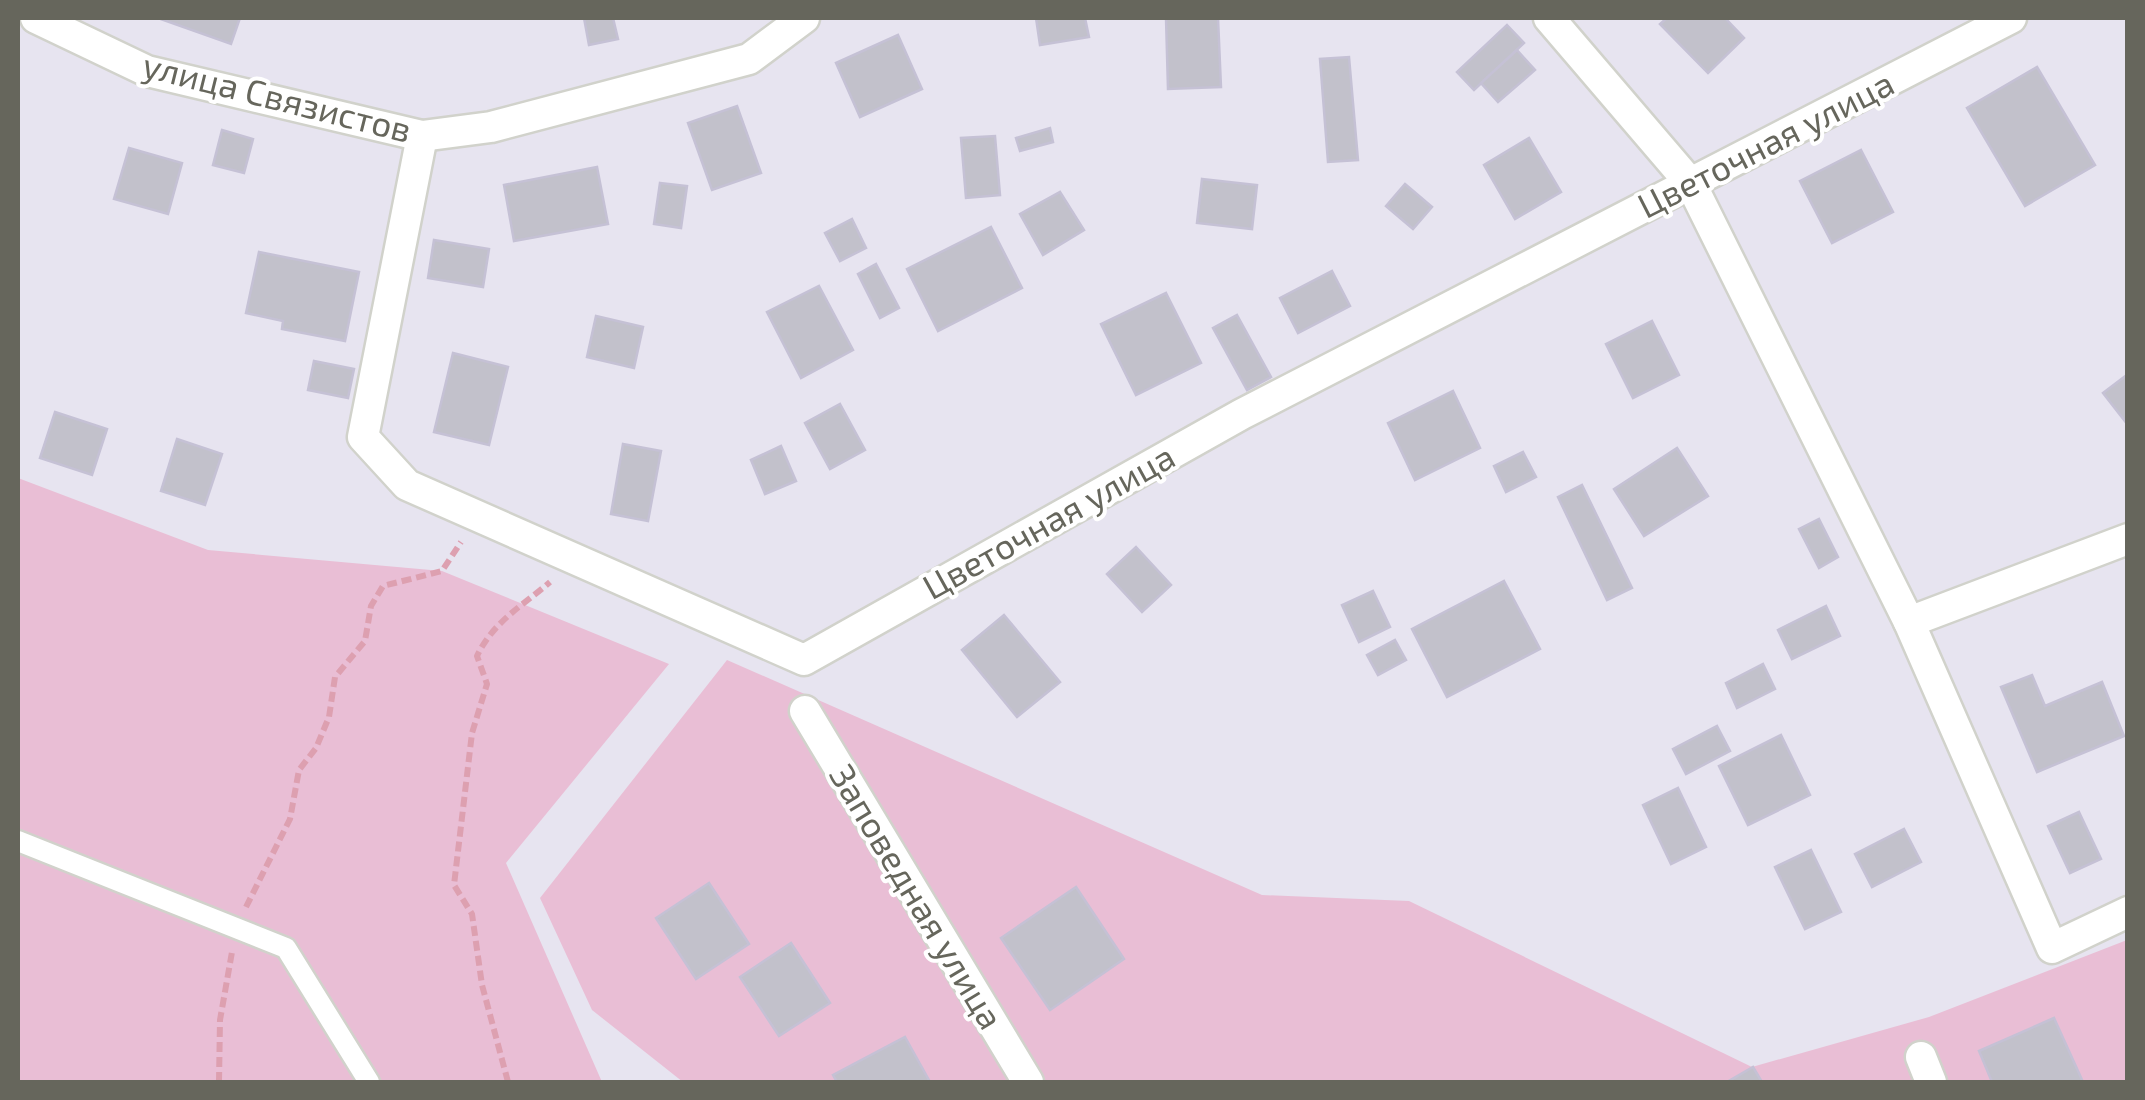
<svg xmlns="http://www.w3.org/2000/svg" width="2145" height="1100" font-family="'Exo 2',sans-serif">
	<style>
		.green { fill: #e9bed5 }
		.building { fill: #c2c1cb; stroke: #c5c1d5; stroke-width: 2.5 }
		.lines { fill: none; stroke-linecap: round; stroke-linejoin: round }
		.service-casing { stroke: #d1d2cb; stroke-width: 25 }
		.minor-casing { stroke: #d1d2cb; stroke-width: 35 }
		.path { stroke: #dda0b0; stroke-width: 6; stroke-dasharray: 10 5; stroke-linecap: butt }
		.service { stroke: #fff; stroke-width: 20 }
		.minor { stroke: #fff; stroke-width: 30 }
		.labels { text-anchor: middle; stroke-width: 8; stroke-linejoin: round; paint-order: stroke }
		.street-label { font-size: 35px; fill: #66665c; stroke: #fff }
	</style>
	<rect width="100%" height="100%" fill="#e7e4f0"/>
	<!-- green -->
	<g class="green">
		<polygon points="18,478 208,550 442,571 669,664 506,863 602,1082 18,1082"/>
		<polygon points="727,660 1262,895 1409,901 1752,1067 1929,1017 2127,940 2127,1082 683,1082 592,1010 540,898"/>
	</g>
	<!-- building -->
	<g class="building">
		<polygon points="158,18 240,18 231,44"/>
		<polygon points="584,18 613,18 618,39 589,45"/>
		<polygon points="1036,18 1085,18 1089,37 1040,45"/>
		<polygon points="1166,18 1218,18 1221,87 1168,89"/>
		<polygon points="1667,18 1725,18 1744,38 1708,73 1660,24"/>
		<polygon points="1507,25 1524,43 1474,90 1457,72"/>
		<polygon points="898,35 922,89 860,117 836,63"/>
		<polygon points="1517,50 1535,70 1498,102 1481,83"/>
		<polygon points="1349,57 1358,160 1328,162 1320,59"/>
		<polygon points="2037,67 2095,165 2025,206 1967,108"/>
		<polygon points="737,106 761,173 712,190 688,123"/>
		<polygon points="1050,128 1053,142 1020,151 1016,138"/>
		<polygon points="222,130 253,139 244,173 213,165"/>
		<polygon points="995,136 1000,195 966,198 961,138"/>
		<polygon points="1529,138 1561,192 1515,219 1484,165"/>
		<polygon points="129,148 182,163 168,214 114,199"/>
		<polygon points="1861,150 1893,212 1832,243 1800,181"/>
		<polygon points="597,167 608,224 514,241 504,185"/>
		<polygon points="1202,179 1257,185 1252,229 1197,223"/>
		<polygon points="660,183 687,186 681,228 654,224"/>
		<polygon points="1405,184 1432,207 1413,229 1386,206"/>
		<polygon points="1060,192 1084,230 1043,255 1020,214"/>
		<polygon points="852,219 866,248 840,261 825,233"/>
		<polygon points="991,227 1022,288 938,331 907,269"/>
		<polygon points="434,240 489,249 483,287 428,278"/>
		<polygon points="259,252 359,272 345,341 282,329 283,321 246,313"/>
		<polygon points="876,264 899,308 880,318 858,274"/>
		<polygon points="1332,271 1350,306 1298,333 1280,298"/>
		<polygon points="819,286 853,350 801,378 767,312"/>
		<polygon points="1166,293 1201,363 1136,395 1101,324"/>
		<polygon points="1237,315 1271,377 1247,390 1213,328"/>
		<polygon points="596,316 643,327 634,368 587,357"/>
		<polygon points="1652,321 1679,375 1633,398 1606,344"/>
		<polygon points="453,353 508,367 489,445 434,432"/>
		<polygon points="314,361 354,369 348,398 308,390"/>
		<polygon points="2128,374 2128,425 2103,393"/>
		<polygon points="1453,391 1480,448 1415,480 1388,423"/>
		<polygon points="840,404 865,450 830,469 805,423"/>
		<polygon points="55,412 107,429 92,475 40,458"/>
		<polygon points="177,439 222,454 205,505 161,491"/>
		<polygon points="623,444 661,451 648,521 611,514"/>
		<polygon points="781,446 796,481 765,494 751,460"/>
		<polygon points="1677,448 1708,496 1644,536 1614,489"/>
		<polygon points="1523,452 1536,477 1506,492 1494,466"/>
		<polygon points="1582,485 1632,588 1607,600 1558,497"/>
		<polygon points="1819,519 1838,557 1819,568 1799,529"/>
		<polygon points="1136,547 1171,585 1142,612 1107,574"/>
		<polygon points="1504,581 1540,649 1447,697 1412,629"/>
		<polygon points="1373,591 1390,627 1359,642 1342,605"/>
		<polygon points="1826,606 1840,636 1792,659 1778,630"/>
		<polygon points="1004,615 1060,682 1017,717 962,650"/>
		<polygon points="1395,640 1406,660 1378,675 1367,655"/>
		<polygon points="1763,664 1775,689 1737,708 1726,683"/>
		<polygon points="2032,675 2045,706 2102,682 2124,736 2037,772 2001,687"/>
		<polygon points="1717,726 1730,751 1686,774 1673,749"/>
		<polygon points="1781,735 1810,795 1748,825 1719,766"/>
		<polygon points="1678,788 1706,847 1671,864 1643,805"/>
		<polygon points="2079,812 2101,859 2070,873 2048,826"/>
		<polygon points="1904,829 1921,862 1872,887 1855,854"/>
		<polygon points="1811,850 1841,912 1805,929 1775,867"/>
		<polygon points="709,883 749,944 696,979 656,918"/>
		<polygon points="1076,887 1124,959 1050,1010 1001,938"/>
		<polygon points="791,943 830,1003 779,1036 740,977"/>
		<polygon points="2054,1018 2083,1082 1992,1082 1979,1051"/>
		<polygon points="905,1037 930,1082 837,1082 833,1075"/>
		<polygon points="1753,1067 1762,1082 1727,1082"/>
	</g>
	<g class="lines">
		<defs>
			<polyline id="service" points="18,841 286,948 369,1082"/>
			<g id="minor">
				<polyline points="36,18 147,71 422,136 491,127 749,59 804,18"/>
				<polyline points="1549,18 1691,184 1909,622 2052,948 2128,912"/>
				<polyline points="422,136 363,437 407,485 804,660 1242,414 2011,18"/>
				<polyline points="1909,622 2128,539"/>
				<polyline points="805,711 1028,1082"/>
				<polyline points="1921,1057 1931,1082"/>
			</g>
		</defs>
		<!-- service casing -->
		<use href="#service" class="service-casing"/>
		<!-- minor casing -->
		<use href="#minor" class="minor-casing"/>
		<!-- path -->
		<g class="path">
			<polyline points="246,907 290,819 299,770 316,748 329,717 335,677 365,641 371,606 383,586 442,571 461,542"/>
			<polyline points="219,1082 220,1020 232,952"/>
			<path d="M508,1082L482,985L472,914L454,885L472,733L487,684L477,656C494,621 521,607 550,582"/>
		</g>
		<!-- service -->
		<use href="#service" class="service"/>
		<!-- minor -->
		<use href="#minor" class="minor"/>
	</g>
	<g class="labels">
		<!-- street labels -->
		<g class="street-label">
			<text transform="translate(277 98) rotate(14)" y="12">улица Связистов</text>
			<text transform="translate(1766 145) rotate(-27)" y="12">Цветочная улица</text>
			<text transform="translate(1049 522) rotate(-29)" y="12">Цветочная улица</text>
			<text transform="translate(916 897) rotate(59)" y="12">Заповедная улица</text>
		</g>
	</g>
	<!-- border -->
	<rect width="2145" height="1100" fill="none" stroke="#66665c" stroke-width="40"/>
</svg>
